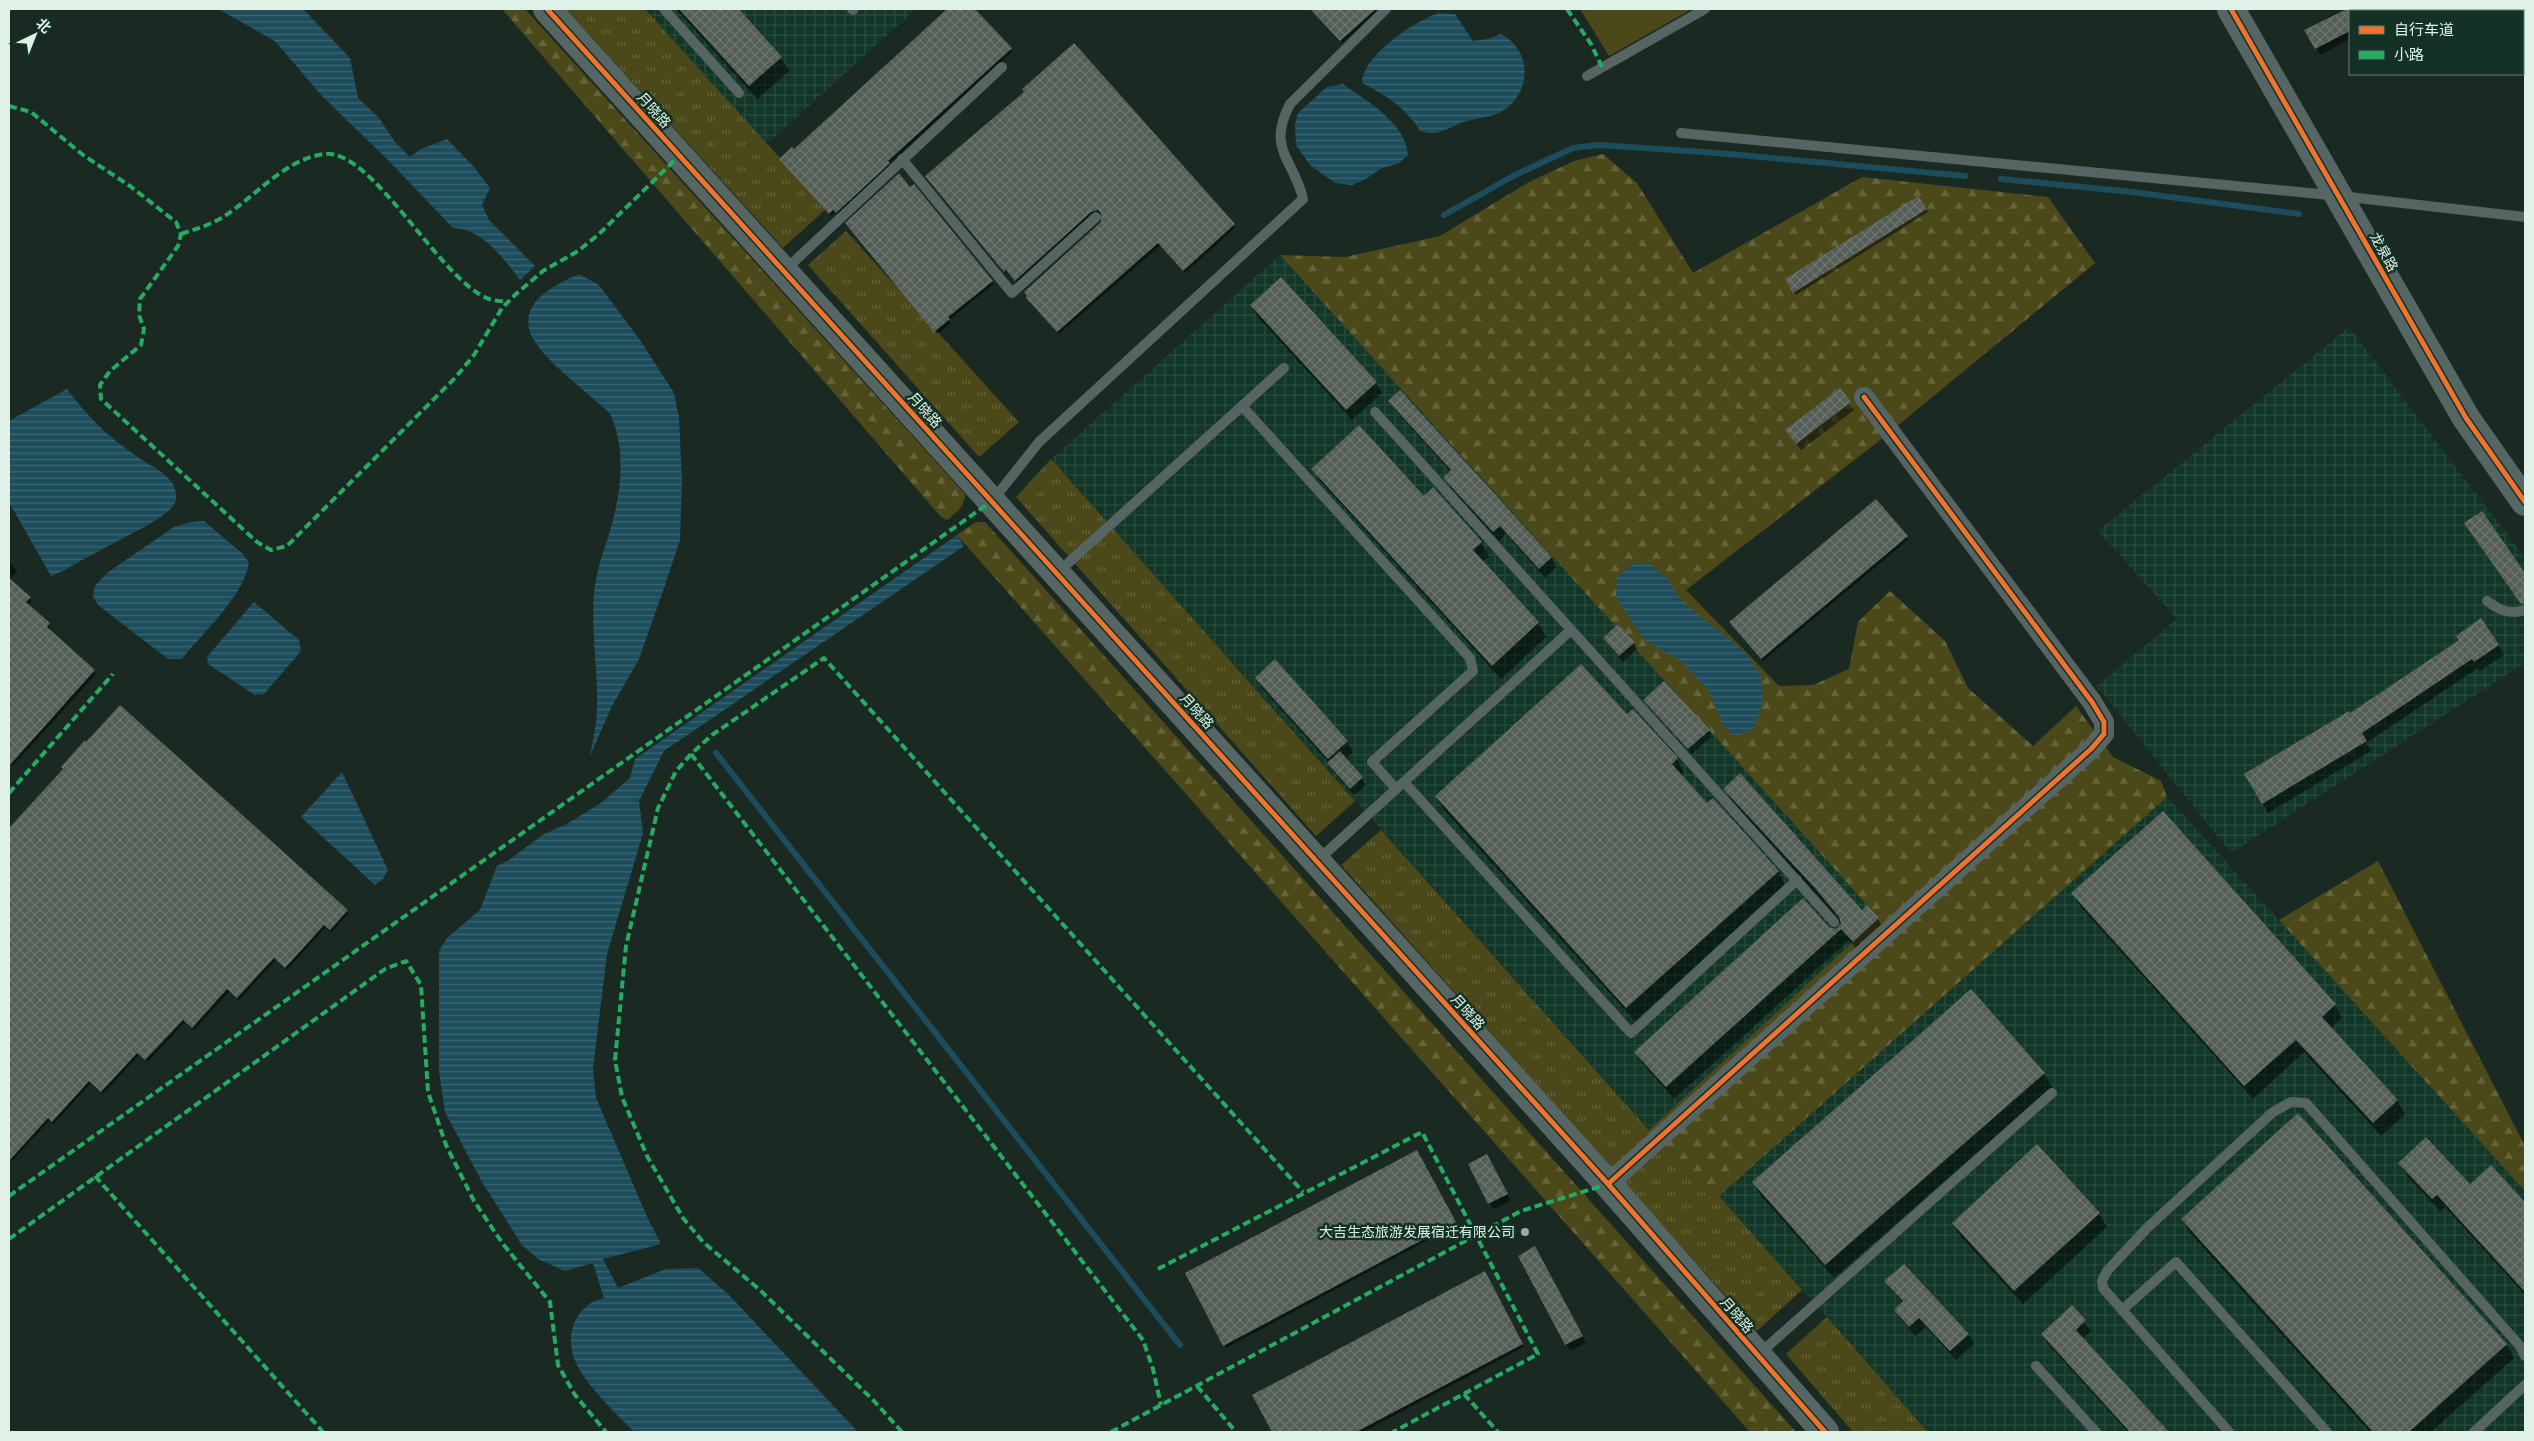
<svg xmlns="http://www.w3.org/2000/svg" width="2534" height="1441" font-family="'Titillium Web','Noto Sans SC',sans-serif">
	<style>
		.industrial { fill: url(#industrial-grid) }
		.grass { fill: url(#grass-tufts) }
		.forest { fill: url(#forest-firs) }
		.garden { fill: #4b4919 }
		.water { fill: url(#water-rules) }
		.shadow { fill: #0007 }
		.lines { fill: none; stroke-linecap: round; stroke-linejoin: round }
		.stream { stroke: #1d4d5c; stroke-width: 6 }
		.building { fill: url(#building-cross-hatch) }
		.lane { stroke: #566463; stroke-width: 10 }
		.street { stroke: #566463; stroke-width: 20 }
		.secondary { stroke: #556664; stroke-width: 28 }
		.quiet { stroke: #26ab63; stroke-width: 4; stroke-dasharray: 8 4; stroke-linecap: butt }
		.cycleway-casing { stroke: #133124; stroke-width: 8 }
		.cycleway { stroke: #ef722f; stroke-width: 5 }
		.poi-dot { fill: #9baba3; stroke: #133124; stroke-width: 2 }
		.labels { text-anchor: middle; stroke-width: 5; stroke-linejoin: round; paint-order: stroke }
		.street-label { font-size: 14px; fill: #e0f1e8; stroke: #133124 }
		.poi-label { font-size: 14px; fill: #e0f1e8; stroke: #133124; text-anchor: end }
	</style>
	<defs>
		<pattern id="industrial-grid" width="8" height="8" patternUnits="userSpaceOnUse" patternTransform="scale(1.25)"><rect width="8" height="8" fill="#123728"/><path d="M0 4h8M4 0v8" fill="none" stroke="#294b3d"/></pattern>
		<pattern id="grass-tufts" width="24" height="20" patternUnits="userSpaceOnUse" patternTransform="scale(1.25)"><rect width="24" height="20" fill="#4b4919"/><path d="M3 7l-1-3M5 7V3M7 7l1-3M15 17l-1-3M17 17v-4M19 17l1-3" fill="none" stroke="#65643a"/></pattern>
		<pattern id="forest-firs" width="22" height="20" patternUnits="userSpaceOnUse" patternTransform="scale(1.25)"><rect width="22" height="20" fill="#4b4919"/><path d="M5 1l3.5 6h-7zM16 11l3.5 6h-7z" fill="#65643a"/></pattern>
		<pattern id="water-rules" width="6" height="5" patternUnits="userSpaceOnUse" patternTransform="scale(1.25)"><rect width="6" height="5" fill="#1d4d5c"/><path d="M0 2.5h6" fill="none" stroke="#3e6773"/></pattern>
		<pattern id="building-cross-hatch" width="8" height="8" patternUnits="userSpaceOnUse" patternTransform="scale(1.25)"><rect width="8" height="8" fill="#545e56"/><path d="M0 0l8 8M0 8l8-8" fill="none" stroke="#6c766e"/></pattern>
	</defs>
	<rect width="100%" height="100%" fill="#1a2a23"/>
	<!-- industrial -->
	<g class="industrial">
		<polygon points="645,9 916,9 767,144"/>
		<polygon points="1280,255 1880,918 1649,1130 1051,459"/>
		<polygon points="2349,327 2525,558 2525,663 2231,853 2097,686 2177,619 2098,531"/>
		<polygon points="2167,797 2525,1191 2525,1432 1929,1432 1719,1196"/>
	</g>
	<!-- grass -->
	<g class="grass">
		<polygon points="566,9 645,9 826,209 783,248"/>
		<polygon points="846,231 1019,422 979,457 808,265"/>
		<polygon points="1051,459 1355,801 1316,836 1016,497"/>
		<polygon points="1381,830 1705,1193 1719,1196 1802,1290 1757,1331 1341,865"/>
		<polygon points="1827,1317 1928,1432 1853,1432 1786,1354"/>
	</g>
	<!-- forest -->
	<g class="forest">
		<path d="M502,9H525L965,494C965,507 956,513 947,520L941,517Z"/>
		<polygon points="1603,154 1637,183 1693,273 1862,177 2048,197 2095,263 1879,441 1686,590 1779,686 1813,685 1849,669 1858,622 1890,591 1945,641 1968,688 2033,746 2076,706 2113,757 2161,781 2167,797 1719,1196 1705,1193 1649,1130 1879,918 1280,255 1345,257 1440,236 1529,182 1574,161"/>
		<polygon points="976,522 985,522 1796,1432 1750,1432 957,535"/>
		<polygon points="2378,861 2525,1146 2525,1191 2279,920"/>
	</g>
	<!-- garden -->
	<polygon class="garden" points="1580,9 1692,9 1609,56"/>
	<!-- water -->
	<g class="water">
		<path d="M218,9H301L305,11L350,58L358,98L379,118L395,142L410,157L421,149L447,139L474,167L490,188L482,205L489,220L535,266L520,280C503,258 483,229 453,228L388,160L322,96L275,41Z"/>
		<path d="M1439,13L1455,14L1473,41L1488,39L1501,34C1532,50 1532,91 1504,110C1491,118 1477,118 1463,122C1445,129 1439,137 1420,131C1406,108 1386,95 1362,83C1362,56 1416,20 1439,13Z"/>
		<path d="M1343,84C1368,102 1406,123 1408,155L1399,163L1380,169L1366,179L1352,185L1335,183L1310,165L1296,145L1295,124L1298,113L1327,87Z"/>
		<path d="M579,274L599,285L640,340L674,393L679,418L682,481L680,540L663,591L639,659L612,706L590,756C593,740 597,723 597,707C598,669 591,631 594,593C596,568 607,544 613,520C622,486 625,448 611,416C608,410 600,405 595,400C577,384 533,351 529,328C523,299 559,283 579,274Z"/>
		<path d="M67,389C86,415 108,437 135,455C146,464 159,468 169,479C174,484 177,492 176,500C174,512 143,528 131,534C116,542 100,550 84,559C72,565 64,572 51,576L9,502V421Z"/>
		<path d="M204,521L243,554L249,563C243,597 203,632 182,659H168L98,605L93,596L95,586L107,573L174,527L191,522Z"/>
		<path d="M957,535L964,546L664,751L639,801L643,833L607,954L593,1069L596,1098L648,1219L661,1244L603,1259L618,1288L666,1269L698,1268L728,1294L858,1432H635C619,1418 586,1384 577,1365C563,1338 574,1305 604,1298L593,1263L565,1271L538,1259L522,1245L482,1182L445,1112L439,1071V951L447,938L480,910L497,866L509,860L544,834L565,825L601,803L630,778L635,759Z"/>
		<polygon points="1634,563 1650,564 1666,577 1681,601 1747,654 1761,677 1763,701 1754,729 1736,736 1724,727 1709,691 1682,662 1645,640 1616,598 1617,577"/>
		<polygon points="254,602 299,640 301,651 264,694 255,695 208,664 207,657"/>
		<polygon points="342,772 388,870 383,879 375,885 301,817"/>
	</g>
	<!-- shadow -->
	<g class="shadow">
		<polygon points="676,9 738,9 781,58 789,71 757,99"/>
		<polygon points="949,9 974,9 1012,52 889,164 890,166 838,215 836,212 831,216 782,162"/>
		<polygon points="1311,9 1380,9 1342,43"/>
		<polygon points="2350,9 2403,9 2404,11 2350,11 2350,39 2320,55 2306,30"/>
		<polygon points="928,179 1234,225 1235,228 1185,273 1161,245 1059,334 1029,301 1102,223 1102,214 1093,214 1017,283 1008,272 1006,274"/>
		<polygon points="1918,197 1928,212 1796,295 1786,280"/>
		<polygon points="848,226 992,281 994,284 949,320 951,323 937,334"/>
		<polygon points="1252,306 1376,383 1382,393 1352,420 1257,316"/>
		<polygon points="1840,390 1854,410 1801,450 1786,430"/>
		<polygon points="1390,401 1551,558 1556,567 1545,578 1506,534 1499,541 1450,487 1445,478 1451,472 1395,410"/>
		<polygon points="1313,469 1424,498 1481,542 1489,556 1483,562 1538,623 1546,637 1501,679 1321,482"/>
		<polygon points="1906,537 1908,540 1763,661 1732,625"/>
		<polygon points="9,562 17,571 9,580 30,598 31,601 28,605 49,624 51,627 48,630 96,674 13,766 9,765"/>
		<polygon points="1604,639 1634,643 1637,649 1623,662"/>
		<polygon points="2498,645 2504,655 2480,671 2478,668 2366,743 2371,751 2268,813 2245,774 2349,715"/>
		<polygon points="1275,661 1347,742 1353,752 1346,759 1366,785 1354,795 1332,770 1329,763 1262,688 1256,678"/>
		<polygon points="1645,700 1709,731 1712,736 1692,754"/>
		<polygon points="1627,716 1677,759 1684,773 1681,776 1707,805 1778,871 1785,885 1635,1021 1444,810 1436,796"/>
		<polygon points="64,770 349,913 332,932 326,927 287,970 276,960 239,1000 230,991 194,1030 185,1022 148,1062 139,1055 103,1094 91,1083 54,1124 50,1120 12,1161 9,1158 9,829"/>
		<polygon points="1725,789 1862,912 1878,919 1885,931 1860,953 1849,940 1674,1099 1643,1064 1635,1052 1829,928 1836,930 1842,925 1732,801"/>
		<polygon points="2073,893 2335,1005 2342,1018 2331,1028 2397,1100 2405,1114 2381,1136 2304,1052 2253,1099 2080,906"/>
		<polygon points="2044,1073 2052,1087 1834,1278 1761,1196 1753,1182"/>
		<polygon points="1417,1151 1456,1225 1226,1348 1186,1274"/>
		<polygon points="1487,1155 1511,1201 1493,1209 1490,1203"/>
		<polygon points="2400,1163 2470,1186 2491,1167 2525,1204 2525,1295 2445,1207 2440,1211 2407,1176"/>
		<polygon points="2099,1214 2107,1227 2023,1304 1961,1237 1953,1223"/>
		<polygon points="2182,1219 2506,1344 2514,1358 2431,1432 2370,1432 2190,1233"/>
		<polygon points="1535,1248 1586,1343 1570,1351 1519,1256"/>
		<polygon points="1484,1273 1524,1347 1363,1432 1273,1432 1254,1396"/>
		<polygon points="1886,1282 1968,1334 1974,1344 1956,1360 1926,1327 1915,1336 1895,1311 1903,1303"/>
		<polygon points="2072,1307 2091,1331 2083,1339 2166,1432 2128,1432 2048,1344 2042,1334"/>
	</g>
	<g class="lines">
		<!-- stream -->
		<g class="stream">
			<polyline points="2001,179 2132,192 2299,214"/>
			<polyline points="1444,215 1513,176 1573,148 1598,145 1718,153 1965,176"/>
			<polyline points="716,753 1180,1345"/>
		</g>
	</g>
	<!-- building -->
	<g class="building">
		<polygon points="679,9 739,9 782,57 749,86"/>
		<polygon points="947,9 975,9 1012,48 888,161 890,163 836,213 833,210 829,214 779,159 792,147 794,149"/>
		<polygon points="1310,9 1376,9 1340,41"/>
		<polygon points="2347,9 2350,9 2350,31 2315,49 2304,30"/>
		<polygon points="1074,43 1235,224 1183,271 1158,243 1057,332 1026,298 1027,296 1024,292 1101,222 1101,213 1098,210 1091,212 1015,281 1006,270 1004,272 925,176 1024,92 1022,89"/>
		<polygon points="899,173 910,187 914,184 993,281 948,317 950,319 934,332 845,223"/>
		<polygon points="1918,196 1927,209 1793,293 1785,279"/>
		<polygon points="1281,277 1377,382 1346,410 1250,305"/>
		<polygon points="1840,388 1851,402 1796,444 1785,430"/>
		<polygon points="1400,390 1552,557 1539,569 1500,526 1493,532 1443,478 1451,470 1388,401"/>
		<polygon points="1359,425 1424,496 1433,487 1482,542 1473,550 1539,622 1492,666 1311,469"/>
		<polygon points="1876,499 1908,536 1761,659 1729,622"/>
		<polygon points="2482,511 2525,573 2525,603 2521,604 2464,523"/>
		<polygon points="9,578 31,597 26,602 50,623 47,627 95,670 9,766"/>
		<polygon points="2481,618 2499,645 2474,662 2472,659 2362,733 2367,741 2262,804 2244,774 2349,711 2350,713 2459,640 2456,636"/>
		<polygon points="1618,624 1635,642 1619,656 1603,638"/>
		<polygon points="1275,659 1348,741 1328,759 1255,678"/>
		<polygon points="1581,664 1627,714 1633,709 1678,758 1672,764 1707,803 1713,798 1779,871 1626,1008 1435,796"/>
		<polygon points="1664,681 1710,730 1688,749 1643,700"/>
		<polygon points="120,705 348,910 330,930 324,925 285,968 274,958 237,998 227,989 192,1028 183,1020 145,1060 137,1053 101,1092 89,1081 52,1122 48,1118 9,1161 9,828 63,769 61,767 85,740 86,742"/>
		<polygon points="1340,751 1363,777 1350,789 1327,763"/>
		<polygon points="1740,773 1862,910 1867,905 1879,918 1853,942 1841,929 1666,1087 1634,1052 1803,898 1829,927 1836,929 1841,924 1839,917 1815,888 1723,789"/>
		<polygon points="2163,811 2336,1004 2322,1017 2398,1100 2373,1123 2296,1040 2244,1086 2071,893"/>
		<polygon points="1971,989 2045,1073 1825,1265 1752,1182"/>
		<polygon points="2298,1113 2507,1344 2409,1432 2373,1432 2181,1219"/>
		<polygon points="2426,1137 2470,1184 2491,1165 2525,1202 2525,1292 2437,1195 2432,1199 2398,1163"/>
		<polygon points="2037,1144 2100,1213 2014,1291 1952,1223"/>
		<polygon points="1417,1150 1456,1222 1223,1346 1185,1273"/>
		<polygon points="1487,1154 1508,1194 1488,1204 1468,1164"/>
		<polygon points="1535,1246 1583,1336 1565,1345 1518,1256"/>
		<polygon points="1904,1264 1969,1334 1950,1351 1919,1318 1909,1327 1894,1310 1903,1301 1884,1281"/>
		<polygon points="1485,1271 1523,1344 1356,1432 1272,1432 1252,1395"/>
		<polygon points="2072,1305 2086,1320 2076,1330 2169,1432 2130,1432 2041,1334"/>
	</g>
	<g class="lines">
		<!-- lane -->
		<g class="lane">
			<polyline points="664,9 739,93"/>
			<polyline points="852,9 853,10"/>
			<polyline points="1587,76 1705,9"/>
			<polyline points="1681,133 2340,196 2525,217"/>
			<polyline points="902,159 1012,293 1096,217"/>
			<polyline points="785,270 1002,67"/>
			<polyline points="1284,368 1242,406 1470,658 1473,671 1372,762 1396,789"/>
			<polyline points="1375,412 1834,922"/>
			<path d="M993,500L1039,442L1303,199C1294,159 1266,150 1290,104L1386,9"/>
			<polyline points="1057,573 1242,406"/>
			<path d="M2487,601C2499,610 2510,615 2525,610"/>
			<polyline points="1404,782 1631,1033 1797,880"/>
			<polyline points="1318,860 1571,630"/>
			<polyline points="2122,1310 2176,1262 2327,1432"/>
			<polyline points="1759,1354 2052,1093"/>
			<polyline points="2036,1366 2096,1432"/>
			<polyline points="2229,1432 2103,1288 2102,1281 2107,1271 2147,1228 2273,1112 2291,1102 2306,1103 2520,1346 2525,1356"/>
			<polyline points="2474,1432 2525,1385"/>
		</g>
		<!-- street -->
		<polyline class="street" points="1608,1184 2091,749 2104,734 2104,722 2092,702 1864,397"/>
		<!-- secondary -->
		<g class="secondary">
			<polyline points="547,9 1608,1184 1825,1432"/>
			<polyline points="2231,9 2466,418 2525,502"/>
		</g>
		<!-- quiet -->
		<g class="quiet">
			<polyline points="1567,9 1591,44 1602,67"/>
			<polyline points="9,106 31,112 83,155 130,186 176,222 181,234 178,246 140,299 139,315 144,329 141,345 110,371 100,385 101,399 257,542 271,550 287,546 455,378 474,355 502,308 516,294 543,271 578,251 598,235 680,155"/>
			<path d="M181,234C196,229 210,225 223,217C255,197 286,158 325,154C373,149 440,281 489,299C495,301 502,301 508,302"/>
			<polyline points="691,754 1143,1340 1153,1369 1161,1405"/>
			<polyline points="9,793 113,674"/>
			<polyline points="95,1176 323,1432"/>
			<polyline points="9,1196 992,501"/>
			<polyline points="9,1239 385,969 406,961 421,985 428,1092 446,1145 474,1201 503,1244 550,1302 558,1365 575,1395 606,1432"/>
			<polyline points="1158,1269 1422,1132 1538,1354 1393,1432"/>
			<polyline points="1197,1386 1236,1432"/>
			<polyline points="1464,1394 1498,1432"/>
			<polyline points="902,1432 874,1401 760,1290 703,1242 683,1218 647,1156 622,1097 615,1060 626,946 658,808 676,771 691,754 712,735 824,658 1303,1192"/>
			<polyline points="1111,1432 1521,1211 1608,1184"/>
		</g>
		<defs>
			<g id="cycleway">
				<polyline points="547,9 1608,1184 1825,1432"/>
				<polyline points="2231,9 2466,418 2525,502"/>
				<polyline points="1608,1184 2091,749 2104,734 2104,722 2092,702 1864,397"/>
			</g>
		</defs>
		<!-- cycleway casing -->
		<use href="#cycleway" class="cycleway-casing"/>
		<!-- cycleway -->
		<use href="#cycleway" class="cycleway"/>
	</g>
	<!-- markers -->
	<circle class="poi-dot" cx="1525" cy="1232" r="5"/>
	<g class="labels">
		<!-- street labels -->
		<g class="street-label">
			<text transform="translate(654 110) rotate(48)" y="5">月晓路</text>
			<text transform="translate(2384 252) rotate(61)" y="5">龙泉路</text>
			<text transform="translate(925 410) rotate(48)" y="5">月晓路</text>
			<text transform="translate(1197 711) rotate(48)" y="5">月晓路</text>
			<text transform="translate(1468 1012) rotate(48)" y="5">月晓路</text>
			<text transform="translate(1737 1315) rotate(49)" y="5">月晓路</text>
		</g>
		<!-- poi labels -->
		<g class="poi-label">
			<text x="1515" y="1237">大吉生态旅游发展宿迁有限公司</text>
		</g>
	</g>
	<!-- border -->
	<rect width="2534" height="1441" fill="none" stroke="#e0f1e8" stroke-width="20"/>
	<!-- legend -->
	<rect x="2349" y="10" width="175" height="65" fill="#133124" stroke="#657e72"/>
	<rect x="2359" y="26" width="25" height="8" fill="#ef722f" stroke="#657e72"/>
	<text x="2394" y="35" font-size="15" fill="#e0f1e8">自行车道</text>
	<rect x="2359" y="51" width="25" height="8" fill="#26ab63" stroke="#657e72"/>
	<text x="2394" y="60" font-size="15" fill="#e0f1e8">小路</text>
	<!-- north arrow -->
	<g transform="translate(35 35) rotate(43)" stroke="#133124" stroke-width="4" paint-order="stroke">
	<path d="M0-4L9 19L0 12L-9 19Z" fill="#e0f1e8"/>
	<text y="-8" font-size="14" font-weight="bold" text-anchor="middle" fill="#e0f1e8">北</text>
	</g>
</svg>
